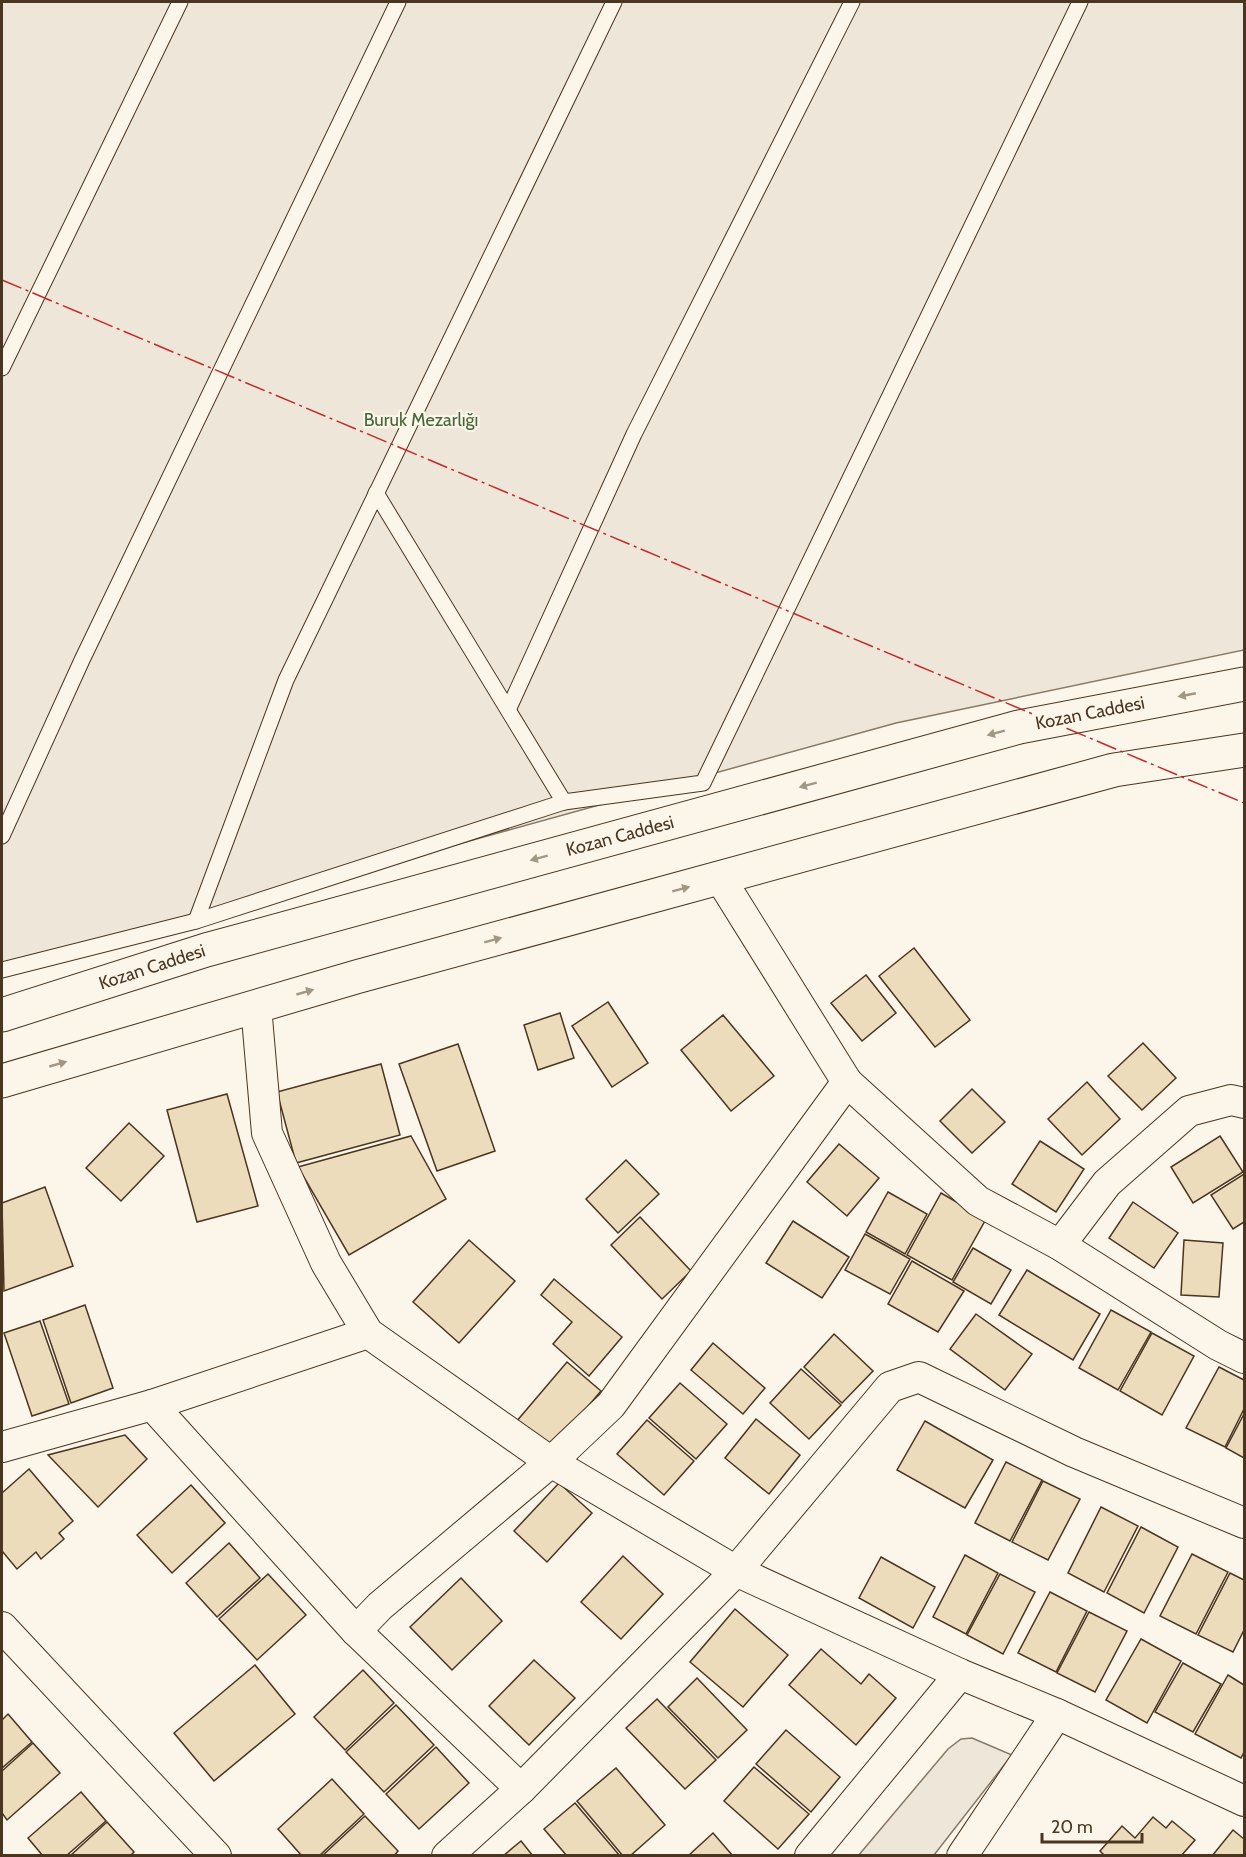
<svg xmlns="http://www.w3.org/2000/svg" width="1246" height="1857" font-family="Cabin,sans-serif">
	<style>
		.green { fill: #ede6d9; stroke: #887966; stroke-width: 1.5 }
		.building { fill: #ecdcbc; stroke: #4a3520; stroke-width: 1.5 }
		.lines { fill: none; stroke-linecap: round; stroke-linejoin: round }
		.service-casing { stroke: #4a3520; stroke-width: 17 }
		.minor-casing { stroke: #4a3520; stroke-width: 32 }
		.trunk-casing { stroke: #4a3520; stroke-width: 35 }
		.service { stroke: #fbf6e9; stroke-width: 15 }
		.minor { stroke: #fbf6e9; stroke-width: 30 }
		.trunk { stroke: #fbf6e9; stroke-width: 33 }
		.power { stroke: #c62828; stroke-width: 1.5; stroke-dasharray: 21 4.5 3 4.5; stroke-linecap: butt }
		.oneway { fill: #a29684 }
		.labels { text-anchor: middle; stroke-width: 4.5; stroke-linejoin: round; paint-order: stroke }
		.park-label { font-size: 18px; fill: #436837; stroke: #fbf6e9 }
		.street-label { font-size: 18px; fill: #4a3520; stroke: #fbf6e9 }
	</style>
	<rect width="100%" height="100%" fill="#fbf6e9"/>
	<!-- green -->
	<g class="green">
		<polygon points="2,2 1244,2 1244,650 896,723 2,970"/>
		<polygon points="972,1738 1012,1755 934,1855 858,1856 948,1749 961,1739"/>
	</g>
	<!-- building -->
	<g class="building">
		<polygon points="914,948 970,1020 935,1047 879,976"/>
		<polygon points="866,975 896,1013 862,1041 831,1003"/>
		<polygon points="608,1002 648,1063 612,1087 572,1026"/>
		<polygon points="560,1013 574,1058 538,1070 524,1025"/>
		<polygon points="723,1015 774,1076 731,1111 681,1050"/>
		<polygon points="1143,1043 1176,1078 1142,1110 1108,1076"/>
		<polygon points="458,1044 495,1151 437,1171 399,1064"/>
		<polygon points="381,1064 400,1135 296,1163 277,1092"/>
		<polygon points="1087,1082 1120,1119 1082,1155 1048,1119"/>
		<polygon points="972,1089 1005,1122 972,1153 940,1121"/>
		<polygon points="227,1094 258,1206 197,1222 167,1110"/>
		<polygon points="129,1123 164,1156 121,1201 86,1168"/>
		<polygon points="411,1136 446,1199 349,1255 298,1167"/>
		<polygon points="1220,1136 1243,1172 1193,1203 1171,1167"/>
		<polygon points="1040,1141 1084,1169 1056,1212 1012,1184"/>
		<polygon points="839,1144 879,1178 847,1216 807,1182"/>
		<polygon points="626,1160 659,1194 618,1233 586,1199"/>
		<polygon points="1244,1174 1244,1222 1233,1229 1211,1195"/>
		<polygon points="45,1187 73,1266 4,1291 2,1203"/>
		<polygon points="888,1192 927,1214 905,1254 866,1232"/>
		<polygon points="941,1193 986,1219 952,1280 907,1255"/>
		<polygon points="1133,1202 1178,1233 1154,1268 1109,1238"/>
		<polygon points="640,1217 691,1271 662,1299 611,1245"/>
		<polygon points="793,1221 849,1257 822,1298 766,1263"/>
		<polygon points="865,1234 910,1259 890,1294 845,1270"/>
		<polygon points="469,1240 515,1281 459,1343 413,1302"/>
		<polygon points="1184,1240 1223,1243 1219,1297 1181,1295"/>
		<polygon points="973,1248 1011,1270 991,1304 953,1282"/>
		<polygon points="912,1261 964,1291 938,1332 888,1304"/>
		<polygon points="1027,1270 1100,1314 1073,1360 999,1315"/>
		<polygon points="554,1279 622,1337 589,1376 553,1344 572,1322 541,1295"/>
		<polygon points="85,1305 113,1388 71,1403 43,1320"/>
		<polygon points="1111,1310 1151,1332 1118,1390 1079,1368"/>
		<polygon points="976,1314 1032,1354 1005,1390 950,1349"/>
		<polygon points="40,1321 69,1404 32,1416 4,1333"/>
		<polygon points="1152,1333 1194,1356 1162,1415 1120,1391"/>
		<polygon points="834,1334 873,1371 842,1403 804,1367"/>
		<polygon points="713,1343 765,1388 743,1414 691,1370"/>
		<polygon points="567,1362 601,1391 550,1451 516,1422"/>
		<polygon points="1219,1367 1244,1380 1244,1409 1225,1447 1186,1428"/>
		<polygon points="801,1369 841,1405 809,1439 770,1403"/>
		<polygon points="680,1383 727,1424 696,1459 649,1418"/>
		<polygon points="1244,1414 1244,1458 1226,1448"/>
		<polygon points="756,1419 800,1455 769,1494 725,1458"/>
		<polygon points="647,1420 694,1461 664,1495 617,1454"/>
		<polygon points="925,1421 993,1460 965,1508 897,1470"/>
		<polygon points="125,1435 147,1459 98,1507 48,1455"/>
		<polygon points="1006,1462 1042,1480 1010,1541 975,1523"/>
		<polygon points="29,1469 73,1521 59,1533 64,1539 41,1559 36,1552 17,1569 2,1551 2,1493"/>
		<polygon points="1043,1481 1080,1499 1048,1560 1012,1542"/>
		<polygon points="559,1483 592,1513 547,1562 514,1531"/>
		<polygon points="191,1485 225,1523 172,1573 137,1535"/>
		<polygon points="1101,1507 1138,1526 1104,1592 1068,1573"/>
		<polygon points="1141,1527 1178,1547 1144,1613 1107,1593"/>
		<polygon points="229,1543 260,1578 217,1617 186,1583"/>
		<polygon points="1192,1554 1228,1572 1196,1634 1160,1616"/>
		<polygon points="965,1555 998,1573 966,1634 933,1617"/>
		<polygon points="623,1556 663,1594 621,1639 581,1602"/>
		<polygon points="881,1557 935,1587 913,1628 859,1598"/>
		<polygon points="1230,1573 1244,1580 1244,1630 1233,1652 1198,1635"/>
		<polygon points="268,1574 306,1615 257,1660 219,1619"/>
		<polygon points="1000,1574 1035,1592 1003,1654 967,1635"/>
		<polygon points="461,1578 502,1621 452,1670 410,1627"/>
		<polygon points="1050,1592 1087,1611 1056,1672 1018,1653"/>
		<polygon points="735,1609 788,1655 743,1707 690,1662"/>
		<polygon points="1089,1612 1127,1631 1095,1692 1057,1673"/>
		<polygon points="1141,1639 1181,1661 1147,1723 1106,1700"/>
		<polygon points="821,1649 861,1684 869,1674 896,1698 856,1745 789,1685"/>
		<polygon points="534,1660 575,1698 529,1745 489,1706"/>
		<polygon points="1183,1663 1221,1684 1193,1732 1155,1712"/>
		<polygon points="255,1665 295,1714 214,1781 174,1733"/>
		<polygon points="363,1670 394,1703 345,1750 314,1717"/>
		<polygon points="1228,1675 1244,1685 1244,1752 1241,1758 1195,1734"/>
		<polygon points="697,1678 747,1730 718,1758 668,1707"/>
		<polygon points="657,1699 716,1760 685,1789 626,1728"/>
		<polygon points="396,1705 434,1745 384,1792 346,1752"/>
		<polygon points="8,1714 32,1742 2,1768 2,1720"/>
		<polygon points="786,1730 840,1777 811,1812 756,1764"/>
		<polygon points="33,1743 60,1773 7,1820 2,1813 2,1771"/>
		<polygon points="436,1747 469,1783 419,1829 386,1794"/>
		<polygon points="754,1767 809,1814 778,1849 724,1801"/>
		<polygon points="616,1768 665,1825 630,1856 623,1856 577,1801"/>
		<polygon points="332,1779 364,1814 319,1856 302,1856 278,1829"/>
		<polygon points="81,1792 106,1821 66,1856 43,1856 28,1838"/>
		<polygon points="575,1803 620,1856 567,1856 544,1829"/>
		<polygon points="365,1816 398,1851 394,1856 322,1856"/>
		<polygon points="1153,1817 1166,1828 1172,1821 1195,1840 1181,1856 1105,1856 1100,1851 1122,1826 1135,1838"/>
		<polygon points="107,1822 134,1852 130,1856 70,1856"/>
		<polygon points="1233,1830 1244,1839 1244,1856 1212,1856"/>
		<polygon points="713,1833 733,1856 688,1856"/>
		<polygon points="521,1841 533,1856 503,1856"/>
	</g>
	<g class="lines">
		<defs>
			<g id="service">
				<polyline points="2,368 180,2"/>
				<polyline points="376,493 564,802"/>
				<polyline points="509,708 634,434 852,2"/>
				<polyline points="2,836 82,660 398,2"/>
				<polyline points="196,921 286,680 614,2"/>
				<polyline points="2,970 196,921 564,802 703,783 1080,2"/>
			</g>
			<g id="minor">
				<polyline points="256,1006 267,1133 326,1263 368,1333 551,1462 736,1571 960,1674 1057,1714 1244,1801"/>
				<polyline points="847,1082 978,1201 1060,1245 1218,1345 1244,1358"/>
				<polyline points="1060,1245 1107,1183 1189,1111 1231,1100 1244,1103"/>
				<polyline points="152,1405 356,1631 521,1789"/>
				<polyline points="2,1447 152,1405 368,1333"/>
				<polyline points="2,1627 216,1856"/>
				<polyline points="356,1631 380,1606 551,1462 611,1405 847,1082 720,878"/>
				<polyline points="447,1856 521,1789 736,1571 890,1387 919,1377 1074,1452 1244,1523"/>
				<polyline points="810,1856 960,1674"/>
				<polyline points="962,1856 1057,1714"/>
			</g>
			<g id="trunk">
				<polyline points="2,1015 206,950 1019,727 1244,684"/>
				<polyline points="2,1081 356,977 1114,770 1244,750"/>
			</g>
		</defs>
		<!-- service casing -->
		<use href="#service" class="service-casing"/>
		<!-- minor casing -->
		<use href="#minor" class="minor-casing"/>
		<!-- trunk casing -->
		<use href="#trunk" class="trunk-casing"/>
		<!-- service -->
		<use href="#service" class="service"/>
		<!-- minor -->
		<use href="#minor" class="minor"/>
		<!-- trunk -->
		<use href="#trunk" class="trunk"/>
		<!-- power -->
		<polyline class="power" points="2,280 1244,803"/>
	</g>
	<!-- one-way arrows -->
	<defs><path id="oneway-solid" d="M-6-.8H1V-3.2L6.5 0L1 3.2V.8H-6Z" transform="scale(1.5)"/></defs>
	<g class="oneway">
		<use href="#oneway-solid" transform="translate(1187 695) rotate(169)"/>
		<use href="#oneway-solid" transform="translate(996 733) rotate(165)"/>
		<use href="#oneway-solid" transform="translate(808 785) rotate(165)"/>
		<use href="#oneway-solid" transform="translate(539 858) rotate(165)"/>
		<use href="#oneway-solid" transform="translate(681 889) rotate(-15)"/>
		<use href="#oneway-solid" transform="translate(493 940) rotate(-15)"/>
		<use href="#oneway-solid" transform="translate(305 992) rotate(-16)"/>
		<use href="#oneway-solid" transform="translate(58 1064) rotate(-16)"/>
	</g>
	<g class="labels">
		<!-- park labels -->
		<g class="park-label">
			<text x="421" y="426">Buruk Mezarlığı</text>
		</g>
		<!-- street labels -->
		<g class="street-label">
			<text transform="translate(1090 713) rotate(-11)" y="6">Kozan Caddesi</text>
			<text transform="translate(620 836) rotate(-15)" y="6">Kozan Caddesi</text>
			<text transform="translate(152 967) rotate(-18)" y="6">Kozan Caddesi</text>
		</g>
	</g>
	<!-- border -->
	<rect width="1246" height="1857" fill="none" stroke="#4a3520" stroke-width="6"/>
	<!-- scale -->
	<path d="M1042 1833v9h100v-9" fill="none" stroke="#4a3520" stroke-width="3"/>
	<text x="1051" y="1833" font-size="18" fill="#4a3520" stroke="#fbf6e9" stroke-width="4.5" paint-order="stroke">20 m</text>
</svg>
